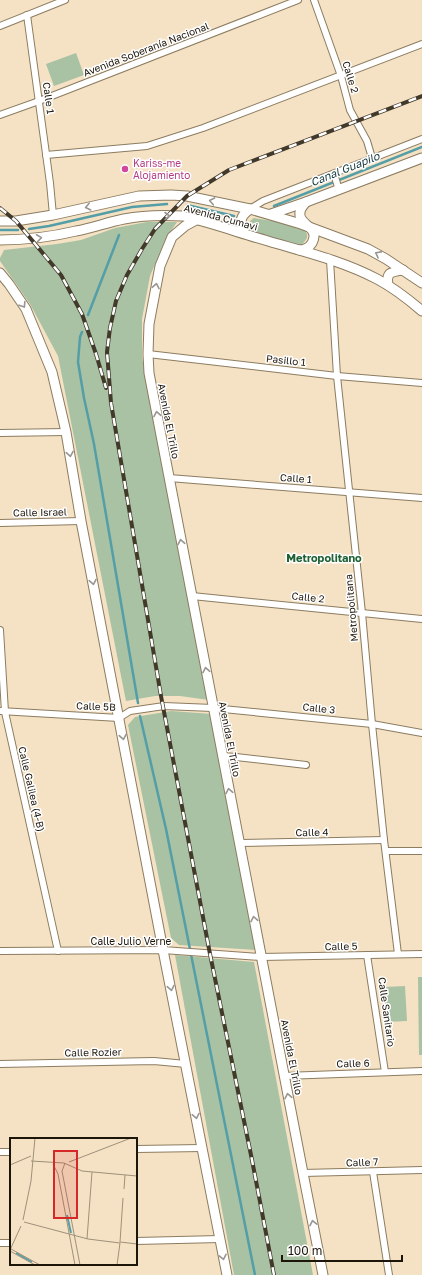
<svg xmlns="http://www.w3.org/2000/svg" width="422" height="1275" font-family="'Golos Text',sans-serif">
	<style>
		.green { fill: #a9c2a4 }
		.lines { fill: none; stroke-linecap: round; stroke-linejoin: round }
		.stream { stroke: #549ea8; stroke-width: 2.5 }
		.street-casing { stroke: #8c7c60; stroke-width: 8 }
		.secondary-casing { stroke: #8c7c60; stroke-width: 11 }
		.street { stroke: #fff; stroke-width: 6 }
		.secondary { stroke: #fff; stroke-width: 9 }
		.rail-casing { stroke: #42392b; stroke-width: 4 }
		.rail { stroke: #fff; stroke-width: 2.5; stroke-dasharray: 8; stroke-linecap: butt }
		.oneway { stroke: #999691 }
		.hotel-dot { fill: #d1479c; stroke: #fff; stroke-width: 1.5 }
		.labels { text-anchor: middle; stroke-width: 3; stroke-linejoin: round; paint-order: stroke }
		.street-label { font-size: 10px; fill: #1c150a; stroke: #fff }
		.hotel-label { font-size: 10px; fill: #b23c85; stroke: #fff; text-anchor: start }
		.water-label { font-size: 11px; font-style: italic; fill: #153a3e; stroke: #fff }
		.neighbourhood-label { font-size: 11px; font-weight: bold; fill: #1e6133; stroke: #fff }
		.inset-river { fill: none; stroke: #549ea8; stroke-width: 2 }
		.inset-road { fill: none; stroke: #9e907a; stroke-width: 1 }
		.view { fill: #d62828; fill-opacity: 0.15; stroke: #d62828; stroke-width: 2 }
		.inset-edge { fill: none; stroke: #1c150a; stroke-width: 2 }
	</style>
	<rect width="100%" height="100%" fill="#f5e2c4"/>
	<!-- green -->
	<g class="green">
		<polygon points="76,53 84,75 54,86 46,64"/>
		<path d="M254,218L278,222L304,230L307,234V238L302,245C287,246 264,235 249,230C248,224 249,221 254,218Z"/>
		<polygon points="147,222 177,222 166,238 150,276 142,319 142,357 209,700 180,696 155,696 126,701 58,356 30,304 0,261 0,258 4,250 57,244 81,240 115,228"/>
		<polygon points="171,711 212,714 256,950 179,945 171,938 128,725 135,717"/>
		<polygon points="175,955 254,962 313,1275 234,1275"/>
		<polygon points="418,977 422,977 422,1055 419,1055"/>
		<polygon points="405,986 407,1021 386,1022 384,987"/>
	</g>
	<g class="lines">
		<!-- stream -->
		<g class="stream">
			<polyline points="187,205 234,216"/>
			<polyline points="274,206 422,147"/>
			<polyline points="29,229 49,226 132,207 167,204"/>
			<polyline points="0,230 18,230"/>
			<polyline points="88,315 119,235"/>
			<polyline points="82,332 80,337 78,362 84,398 94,444 138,703"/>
			<polyline points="140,716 166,829 255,1275"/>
		</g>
		<defs>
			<g id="street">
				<polyline points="314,0 341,76 350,110 367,141 372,158"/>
				<polyline points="27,15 50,183 53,215"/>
				<polyline points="0,26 65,0"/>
				<polyline points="0,115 39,101 298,0"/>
				<polyline points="46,155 147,146 203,128 422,44"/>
				<polyline points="334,174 339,190"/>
				<polyline points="250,209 263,201 422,139"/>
				<polyline points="330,260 337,376 362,613 372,724 384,840 398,954"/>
				<polyline points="148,354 337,376 422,383"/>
				<polyline points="0,433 66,432"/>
				<polyline points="169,478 422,498"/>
				<polyline points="0,523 81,521"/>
				<polyline points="192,596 422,619"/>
				<polyline points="0,630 5,712 58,951"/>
				<polyline points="0,711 119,718 130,711 164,706 213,708 372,724 422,733"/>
				<polyline points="222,756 236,757 306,765"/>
				<polyline points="239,843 384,840"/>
				<polyline points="386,851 422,851"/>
				<polyline points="0,951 163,950 261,957 422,954"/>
				<polyline points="367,955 385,1072"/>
				<polyline points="0,1064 154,1061 186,1064"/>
				<polyline points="284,1076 422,1071"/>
				<polyline points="136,1149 202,1148"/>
				<polyline points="0,1152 11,1152"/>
				<polyline points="373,1172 389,1275"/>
				<polyline points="303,1173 422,1170"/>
				<polyline points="136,1241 220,1239"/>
				<polyline points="0,1243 11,1243"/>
			</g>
			<g id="secondary">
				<polyline points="271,214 306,202 422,158"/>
				<polyline points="196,220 185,226 172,237 160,266 149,324 148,354 149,373 303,1173 323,1275"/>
				<polyline points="0,221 16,221 53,215 139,196 171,195 187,196 250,209 301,224 368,249 386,259 422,283"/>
				<path d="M244,233C240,221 239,217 250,209"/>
				<path d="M0,240C26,240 51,237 76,231C93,228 108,222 124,219C144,215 163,215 183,216C212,223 240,233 268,241C305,252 343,261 377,279C394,288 408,299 422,311"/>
				<path d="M299,250C304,250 309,248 312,243C320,228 302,226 300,216C299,210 302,207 306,202"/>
				<polyline points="0,273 9,284 26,309 52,372 66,432 81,521 163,950 227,1275"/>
				<path d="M388,285C386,272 391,272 403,270"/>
			</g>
		</defs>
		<!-- street casing -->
		<use href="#street" class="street-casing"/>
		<!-- secondary casing -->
		<use href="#secondary" class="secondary-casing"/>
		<!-- street -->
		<use href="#street" class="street"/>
		<!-- secondary -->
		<use href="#secondary" class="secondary"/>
		<defs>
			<g id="rail">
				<polyline points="0,208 16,221 61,275 82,314 96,354 106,388"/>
				<polyline points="274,1275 252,1160 210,954 161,696 111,403 107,352 110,328 116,301 127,275 142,249 155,229 187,196 229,170 422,96"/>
			</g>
		</defs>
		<!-- rail casing -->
		<use href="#rail" class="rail-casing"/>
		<!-- rail -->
		<use href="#rail" class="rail"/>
	</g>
	<!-- one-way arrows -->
	<defs><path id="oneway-chevron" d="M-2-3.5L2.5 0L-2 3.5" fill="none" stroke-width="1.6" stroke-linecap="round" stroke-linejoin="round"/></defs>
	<g class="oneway">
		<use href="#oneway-chevron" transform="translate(212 201) rotate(-169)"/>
		<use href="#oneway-chevron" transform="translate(88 207) rotate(167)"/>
		<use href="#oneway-chevron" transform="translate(167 216)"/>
		<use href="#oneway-chevron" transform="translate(39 238) rotate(-8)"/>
		<use href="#oneway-chevron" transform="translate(378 254) rotate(-152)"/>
		<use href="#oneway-chevron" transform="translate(156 286) rotate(-79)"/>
		<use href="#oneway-chevron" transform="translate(23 305) rotate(58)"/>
		<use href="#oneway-chevron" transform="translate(157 414) rotate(-100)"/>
		<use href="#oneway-chevron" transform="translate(70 454) rotate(80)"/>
		<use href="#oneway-chevron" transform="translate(181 542) rotate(-101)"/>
		<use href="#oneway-chevron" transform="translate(93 582) rotate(79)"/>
		<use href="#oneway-chevron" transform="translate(206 670) rotate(-101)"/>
		<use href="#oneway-chevron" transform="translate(123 737) rotate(79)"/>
		<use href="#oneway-chevron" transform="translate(229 791) rotate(-101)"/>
		<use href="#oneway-chevron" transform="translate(254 919) rotate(-101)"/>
		<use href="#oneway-chevron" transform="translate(171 988) rotate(79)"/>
		<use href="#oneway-chevron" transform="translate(288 1096) rotate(-101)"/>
		<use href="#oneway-chevron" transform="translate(196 1116) rotate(79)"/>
		<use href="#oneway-chevron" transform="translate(313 1223) rotate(-102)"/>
		<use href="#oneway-chevron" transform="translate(223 1257) rotate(78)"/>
	</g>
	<!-- markers -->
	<circle class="hotel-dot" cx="125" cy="169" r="4"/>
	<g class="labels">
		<!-- street labels -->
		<g class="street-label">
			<text transform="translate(146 49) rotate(-21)" y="4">Avenida Soberanía Nacional</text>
			<text transform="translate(351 77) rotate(73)" y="4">Calle 2</text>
			<text transform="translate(49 98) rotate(82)" y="4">Calle 1</text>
			<text transform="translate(221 217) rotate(15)" y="4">Avenida Cumavi</text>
			<text transform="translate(286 360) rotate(6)" y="4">Pasillo 1</text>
			<text transform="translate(169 421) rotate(79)" y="4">Avenida El Trillo</text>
			<text transform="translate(296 478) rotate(4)" y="4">Calle 1</text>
			<text transform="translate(40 512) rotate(-1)" y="4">Calle Israel</text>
			<text transform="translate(308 597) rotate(6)" y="4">Calle 2</text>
			<text transform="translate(351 608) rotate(-95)" y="4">Metropolitana</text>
			<text transform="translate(96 706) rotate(2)" y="4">Calle 5B</text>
			<text transform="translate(319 708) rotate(6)" y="4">Calle 3</text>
			<text transform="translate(230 739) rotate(79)" y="4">Avenida El Trillo</text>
			<text transform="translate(32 789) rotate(77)" y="4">Calle Galilea (4-B)</text>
			<text transform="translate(312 832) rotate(-1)" y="4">Calle 4</text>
			<text x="131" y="945">Calle Julio Verne</text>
			<text transform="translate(341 946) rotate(-1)" y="4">Calle 5</text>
			<text transform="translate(387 1012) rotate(82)" y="4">Calle Sanitario</text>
			<text transform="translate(93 1052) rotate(-1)" y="4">Calle Rozier</text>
			<text transform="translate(292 1057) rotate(79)" y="4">Avenida El Trillo</text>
			<text transform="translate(353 1063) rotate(-2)" y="4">Calle 6</text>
			<text transform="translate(362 1162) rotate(-2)" y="4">Calle 7</text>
		</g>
		<!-- hotel labels -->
		<g class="hotel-label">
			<text x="133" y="167">Kariss-me<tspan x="133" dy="12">Alojamiento</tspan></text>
		</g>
		<!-- water labels -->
		<g class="water-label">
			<text transform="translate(345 169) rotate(-22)" y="4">Canal Guapilo</text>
		</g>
		<!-- neighbourhood labels -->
		<g class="neighbourhood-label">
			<text x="324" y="562">Metropolitano</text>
		</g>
	</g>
	<!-- overview -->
	<g transform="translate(10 1138)">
		<rect width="127" height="127" fill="#f5e2c4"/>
		<path class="inset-river" d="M57,77L61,95M6,115L22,124"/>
		<path class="inset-road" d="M21,23L54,25L72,33L127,38M59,24L121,0M55,25L52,33L70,127M43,26L48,36L65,127M0,27L21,18M114,51L115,37M113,60L110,104L127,106M13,82L21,43L25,0M14,84L78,101L110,105L107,127M77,101L82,34M1,111L30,127M0,112L11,88M0,113L25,127"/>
		<path class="view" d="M44,13H67V80H44Z"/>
		<rect width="127" height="127" class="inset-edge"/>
	</g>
	<!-- scale -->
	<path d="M282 1255v6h120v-6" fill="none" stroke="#1c150a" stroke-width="2"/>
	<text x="288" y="1255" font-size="12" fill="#1c150a" stroke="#ffffff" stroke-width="3" paint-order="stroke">100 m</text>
</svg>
